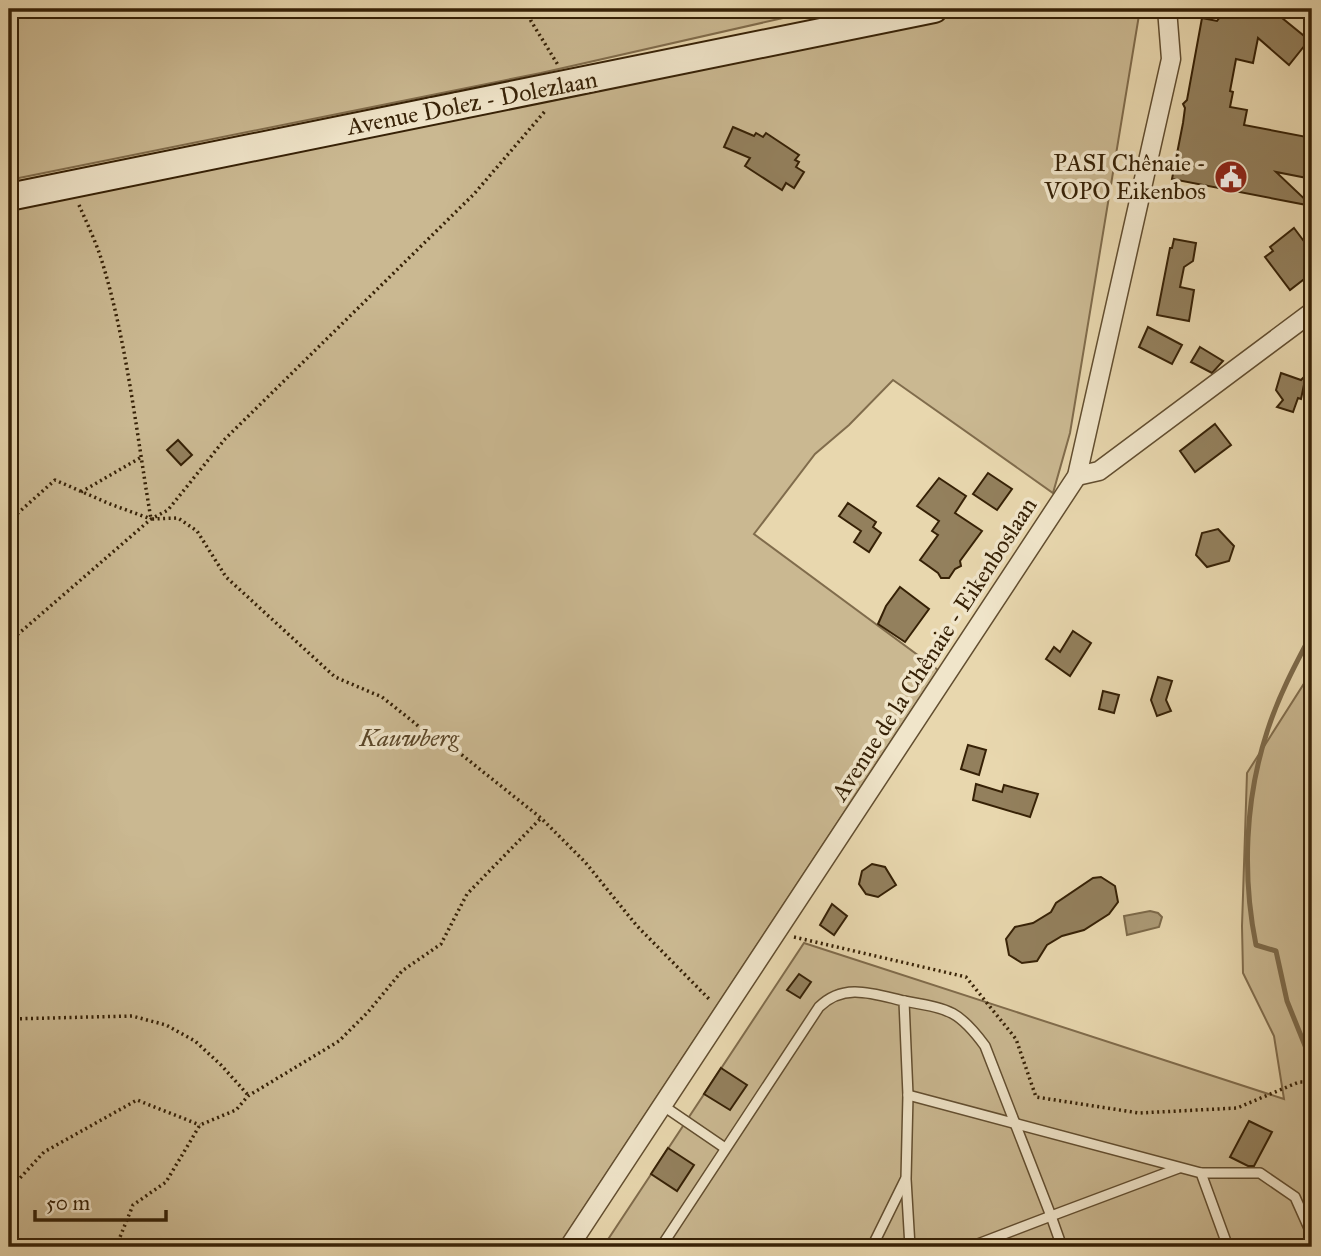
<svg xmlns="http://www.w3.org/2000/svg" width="1321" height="1256" font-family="'IM FELL Great Primer',serif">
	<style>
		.green { fill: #cab891; stroke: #806c4c; stroke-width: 2 }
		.water { fill: #ab9975; stroke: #7c6949; stroke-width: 2 }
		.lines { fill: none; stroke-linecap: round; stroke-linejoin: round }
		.stream { stroke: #7c6949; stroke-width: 5 }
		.building { fill: #93805d; stroke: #362106; stroke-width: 2 }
		.lane-casing { stroke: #624e30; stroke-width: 12 }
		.street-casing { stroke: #624e30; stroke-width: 21 }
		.secondary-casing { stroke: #362106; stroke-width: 30 }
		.path { stroke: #362106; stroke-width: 3.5; stroke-dasharray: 2 3.5; stroke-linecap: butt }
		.lane { stroke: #f0e5ca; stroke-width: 9 }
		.street { stroke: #f0e5ca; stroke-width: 18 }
		.secondary { stroke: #f0e5ca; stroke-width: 26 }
		.labels { text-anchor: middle; stroke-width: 7; stroke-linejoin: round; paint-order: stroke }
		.street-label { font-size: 24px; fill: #362106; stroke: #f0e5ca }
		.poi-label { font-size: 24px; fill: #362106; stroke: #f0e5ca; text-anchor: end }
		.park-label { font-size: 24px; font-style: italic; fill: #5b4729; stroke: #f0e5ca }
	</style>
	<rect width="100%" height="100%" fill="#e8d7ae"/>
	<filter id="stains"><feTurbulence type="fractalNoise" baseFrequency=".00286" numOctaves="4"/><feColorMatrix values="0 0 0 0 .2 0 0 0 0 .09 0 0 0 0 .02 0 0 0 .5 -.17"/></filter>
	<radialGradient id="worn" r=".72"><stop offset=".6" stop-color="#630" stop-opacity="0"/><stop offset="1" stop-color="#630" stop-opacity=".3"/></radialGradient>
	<!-- green -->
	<g class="green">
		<polygon points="9,9 823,9 541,73 9,180"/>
		<polygon points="978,9 1140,9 1070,433 1053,493 893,380 849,425 815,454 754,534 938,670 558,1247 9,1247 9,205"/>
		<polygon points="1312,671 1312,1247 603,1247 804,943 1284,1099 1274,1036 1243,973 1242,926 1247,773"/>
	</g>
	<!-- water -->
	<polygon class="water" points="1150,911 1158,913 1162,917 1159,927 1127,935 1124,916"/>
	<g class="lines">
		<!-- stream -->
		<path class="stream" d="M1312,633C1295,665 1278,697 1267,732C1245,799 1242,876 1256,945L1276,951L1287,1001L1312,1063"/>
	</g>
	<!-- building -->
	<g class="building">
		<polygon points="1226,9 1271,9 1309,40 1289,65 1258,38 1253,63 1236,59 1230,91 1233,92 1230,107 1247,110 1244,125 1312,138 1312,179 1276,172 1312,206 1172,179 1183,123 1185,108 1183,104 1187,100 1202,18 1217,21"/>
		<polygon points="733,127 754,136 756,133 763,137 766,133 799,155 795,160 799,162 796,167 804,172 794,188 786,183 782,190 745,166 750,158 724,147"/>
		<polygon points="1294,228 1312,252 1312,273 1290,290 1265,257 1273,251 1270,247"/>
		<polygon points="1174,239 1196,243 1193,261 1184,267 1180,287 1194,290 1189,321 1157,315 1170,248 1172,248"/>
		<polygon points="1148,327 1182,345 1172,364 1139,347"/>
		<polygon points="1200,347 1223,361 1212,373 1191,362"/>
		<polygon points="1281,373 1301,380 1306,375 1301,399 1298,398 1293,412 1277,407 1283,400 1276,390"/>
		<polygon points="1215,424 1231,445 1195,472 1180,451"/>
		<polygon points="178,440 192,455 181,465 167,450"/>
		<polygon points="988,473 1012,489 997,510 973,494"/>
		<polygon points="939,478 966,496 955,513 982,531 960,561 961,566 955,569 949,578 941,578 938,573 920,560 938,535 932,531 939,521 917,506"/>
		<polygon points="848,503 876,522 873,527 881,533 869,552 854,542 861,531 839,516"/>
		<polygon points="1218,529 1234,546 1229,561 1207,567 1196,555 1202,533"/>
		<polygon points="900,587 929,609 905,642 878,624 886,606"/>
		<polygon points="1073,631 1091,643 1070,676 1046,659 1054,647 1060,652"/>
		<polygon points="1158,677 1172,681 1166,700 1171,711 1157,716 1151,700"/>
		<polygon points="1103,691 1119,695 1114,713 1099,709"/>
		<polygon points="968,745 986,750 979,775 961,769"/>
		<polygon points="976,784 1002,792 1004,785 1038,794 1030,817 973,800"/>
		<polygon points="872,864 885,867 896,885 878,897 866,894 859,884 862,871"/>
		<polygon points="1101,877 1115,886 1118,902 1109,914 1084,930 1062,936 1047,945 1037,961 1022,963 1009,955 1006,939 1015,927 1033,923 1051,912 1056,903 1093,878"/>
		<polygon points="832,904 847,916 834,935 820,925"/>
		<polygon points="799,974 811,982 800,998 787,990"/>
		<polygon points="721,1068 747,1085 730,1110 704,1094"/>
		<polygon points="1249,1121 1272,1132 1254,1166 1248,1166 1230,1157"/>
		<polygon points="668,1148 694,1165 677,1191 651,1174"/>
	</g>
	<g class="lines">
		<defs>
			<g id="lane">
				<path d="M904,1001C948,1009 958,1009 985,1046L1051,1216L970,1247"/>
				<polyline points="908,1095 1201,1173 1228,1247"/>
				<polyline points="662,1105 725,1148"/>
				<polyline points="1201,1173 1260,1173 1295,1197 1312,1235"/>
				<path d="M661,1247L819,1007C844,982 874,994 904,1001L908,1095L906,1179L910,1247"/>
				<polyline points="872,1247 905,1180"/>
				<polyline points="1062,1247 1051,1216 1179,1168"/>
			</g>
			<g id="street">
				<polyline points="1077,476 1099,471 1312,312"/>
				<polyline points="569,1247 1077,476 1171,59 1167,9"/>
			</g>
			<polyline id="secondary" points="9,197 934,9"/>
		</defs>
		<!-- lane casing -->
		<use href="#lane" class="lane-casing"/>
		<!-- street casing -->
		<use href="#street" class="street-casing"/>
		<!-- secondary casing -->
		<use href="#secondary" class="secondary-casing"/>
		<!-- path -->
		<g class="path">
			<polyline points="529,9 531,21 558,65"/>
			<path d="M79,205C86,221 94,238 100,255C127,340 136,431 151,519L178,518L197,531L226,577L335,677L382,697L416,724L430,738L452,747L541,818L585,862L637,926L711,1001"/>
			<polyline points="81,492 140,458"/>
			<polyline points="9,521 55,480 110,504 151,519"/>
			<polyline points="9,642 151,519 168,510 225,439 474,194 546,110"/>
			<polyline points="794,937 966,977 1016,1039 1036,1097 1139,1113 1237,1108 1299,1082 1312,1082"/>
			<polyline points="1312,971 1312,974"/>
			<polyline points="9,1019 132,1016 166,1025 195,1041 221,1065 248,1095"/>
			<polyline points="9,1190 44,1152 137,1100 200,1125"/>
			<polyline points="116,1247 133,1205 166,1182 200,1125 236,1110 248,1096 339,1041 368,1012 402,971 441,944 467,894 541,818"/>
		</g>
		<!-- lane -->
		<use href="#lane" class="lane"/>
		<!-- street -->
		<use href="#street" class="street"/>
		<!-- secondary -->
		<use href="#secondary" class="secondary"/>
	</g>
	<!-- icons -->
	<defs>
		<symbol id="civic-disc" viewBox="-11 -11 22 22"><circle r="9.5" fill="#8f2418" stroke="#f0e5ca"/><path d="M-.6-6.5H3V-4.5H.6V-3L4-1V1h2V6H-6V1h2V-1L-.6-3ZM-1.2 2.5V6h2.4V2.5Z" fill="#fff"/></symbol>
	</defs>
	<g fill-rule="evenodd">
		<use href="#civic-disc" x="1212" y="158" width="38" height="38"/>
	</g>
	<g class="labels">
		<!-- street labels -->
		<g class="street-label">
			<text transform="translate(472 103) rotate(-11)" y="8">Avenue Dolez - Dolezlaan</text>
			<text transform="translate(934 649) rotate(-57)" y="8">Avenue de la Chênaie - Eikenboslaan</text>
		</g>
		<!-- poi labels -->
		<g class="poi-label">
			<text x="1206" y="171">PASI Chênaie -<tspan x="1206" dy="28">VOPO Eikenbos</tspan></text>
		</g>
		<!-- park labels -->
		<g class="park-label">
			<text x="409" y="746">Kauwberg</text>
		</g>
	</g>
	<!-- margin -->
	<rect width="1321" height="1256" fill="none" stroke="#e8d7ae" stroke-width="35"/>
	<rect x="10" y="10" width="1300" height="1235" fill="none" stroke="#362106" stroke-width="3.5"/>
	<rect x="18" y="18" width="1286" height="1221" fill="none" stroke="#362106" stroke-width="2"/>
	<!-- scale -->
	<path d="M35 1210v10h131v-10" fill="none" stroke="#362106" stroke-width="3.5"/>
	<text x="46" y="1210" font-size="21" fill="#362106" stroke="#f0e5ca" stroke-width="5" paint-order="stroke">50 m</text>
	<rect width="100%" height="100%" filter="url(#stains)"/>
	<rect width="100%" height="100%" fill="url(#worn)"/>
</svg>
